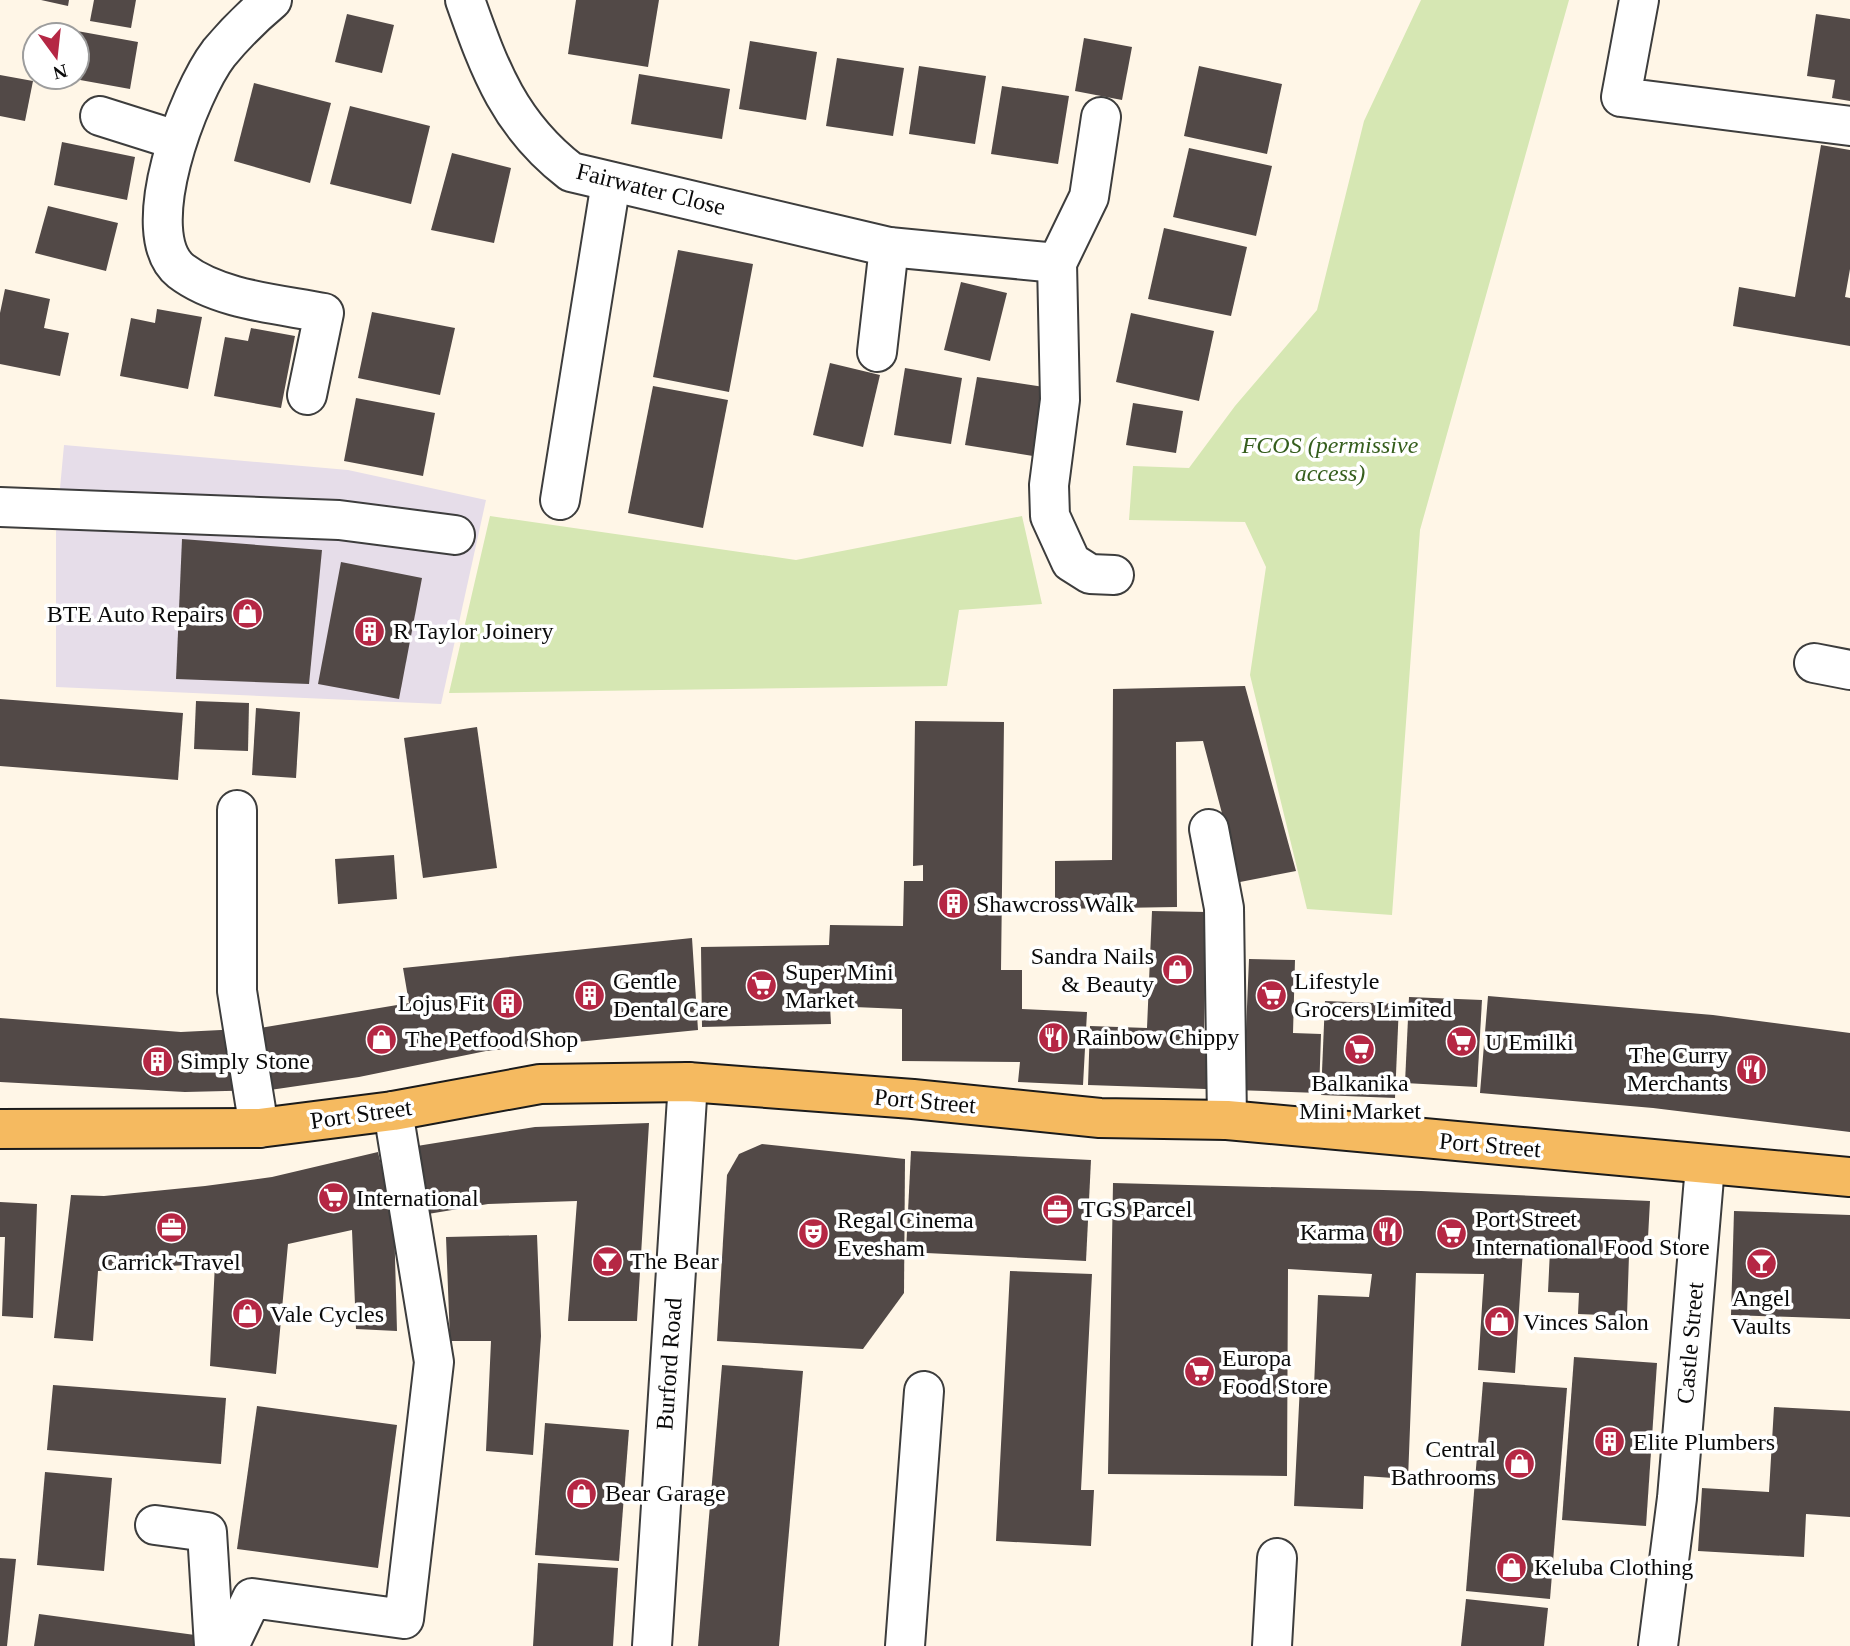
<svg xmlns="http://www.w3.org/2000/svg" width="1850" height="1646" font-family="Georgia,serif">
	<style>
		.industrial { fill: #e6dde9 }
		.green { fill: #d6e7b3 }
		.building { fill: #524947 }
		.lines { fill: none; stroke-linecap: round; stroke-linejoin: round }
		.minor-casing { stroke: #3d3d3d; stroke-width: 42 }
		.major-casing { stroke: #1b1b1b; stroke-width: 42 }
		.minor { stroke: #fff; stroke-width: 38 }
		.major { stroke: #f5ba60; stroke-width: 38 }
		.labels { text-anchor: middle; stroke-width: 7; stroke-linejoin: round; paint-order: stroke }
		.street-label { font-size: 24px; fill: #0a0a0a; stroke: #fff }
		.park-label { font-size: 24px; font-style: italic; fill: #355e1d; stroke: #fff }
		.poi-label { font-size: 24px; fill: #0a0a0a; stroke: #fff; text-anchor: start }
	</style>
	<rect width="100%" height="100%" fill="#fff6e7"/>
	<!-- industrial -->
	<polygon class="industrial" points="64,445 348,470 486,500 441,704 56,687 56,532"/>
	<!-- green -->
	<g class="green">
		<polygon points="1421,0 1569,0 1420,530 1392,915 1307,909 1250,675 1266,567 1245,522 1129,520 1133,466 1189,468 1235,406 1317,310 1364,121"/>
		<polygon points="490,516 796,560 1022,516 1042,604 959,610 947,686 449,693"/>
	</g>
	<!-- building -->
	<g class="building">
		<polygon points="41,0 69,0 68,6"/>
		<polygon points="94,0 136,0 131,28 90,21"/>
		<polygon points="576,0 659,0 648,67 568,54"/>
		<polygon points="347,14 394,25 382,73 335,62"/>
		<polygon points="1816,14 1850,19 1850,101 1832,98 1835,80 1807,76"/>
		<polygon points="66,29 138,42 130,89 69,78 77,77 77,35 64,35"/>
		<polygon points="1084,38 1132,47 1122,100 1075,91"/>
		<polygon points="750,41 817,52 806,120 739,109"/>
		<polygon points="837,58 904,68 893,136 826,126"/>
		<polygon points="919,66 986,76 975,144 909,134"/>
		<polygon points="1199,66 1282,84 1267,154 1184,136"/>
		<polygon points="639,74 730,89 722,139 631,124"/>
		<polygon points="0,75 33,81 25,121 0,116"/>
		<polygon points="254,83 331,103 310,183 234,161"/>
		<polygon points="1002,86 1069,96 1058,164 991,154"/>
		<polygon points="350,106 430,126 411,204 330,184"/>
		<polygon points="62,142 135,157 127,200 54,185"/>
		<polygon points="1821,145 1850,150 1850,269 1845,297 1850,298 1850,346 1733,326 1739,287 1795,297"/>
		<polygon points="1189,148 1272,166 1256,236 1173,217"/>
		<polygon points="452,153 511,168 494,243 431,230"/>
		<polygon points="48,206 118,223 106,271 35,253"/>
		<polygon points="1164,228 1247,247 1231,316 1148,299"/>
		<polygon points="678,250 753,264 729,392 653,377"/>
		<polygon points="961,282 1007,293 990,361 944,350"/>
		<polygon points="5,289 50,299 44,328 69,333 60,376 0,364 0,313"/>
		<polygon points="157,309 202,317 188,389 120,376 131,318 155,323"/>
		<polygon points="372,312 455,328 440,395 358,378"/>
		<polygon points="1131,313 1214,331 1199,401 1116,382"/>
		<polygon points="251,328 295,336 281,408 214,396 225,337 248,341"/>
		<polygon points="830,363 880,375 863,447 813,435"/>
		<polygon points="905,368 962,378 951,444 894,435"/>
		<polygon points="977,377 1044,387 1033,456 965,445"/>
		<polygon points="653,386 728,400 703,528 628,513"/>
		<polygon points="356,398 435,413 423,476 344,461"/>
		<polygon points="1133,403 1183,411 1176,453 1126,445"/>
		<polygon points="182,539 322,550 309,684 176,679"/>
		<polygon points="341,562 422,578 399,699 318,684"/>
		<polygon points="1245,686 1296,871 1240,882 1203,741 1176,742 1177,907 1055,909 1055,861 1112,860 1113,689"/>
		<polygon points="0,699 183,713 178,780 0,766"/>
		<polygon points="196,701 249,703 248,751 194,749"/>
		<polygon points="256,708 300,712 296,778 252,775"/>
		<polygon points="915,721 1004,722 1001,970 1022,970 1022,1009 1087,1012 1083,1085 1018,1082 1020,1062 902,1061 902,1009 830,1006 831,1024 702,1027 701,947 829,945 830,925 903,926 904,881 923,881 923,865 913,866"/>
		<polygon points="477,727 497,868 423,878 404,738"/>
		<polygon points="394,855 397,899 338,904 335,859"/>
		<polygon points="1152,911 1207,912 1204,1030 1246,1031 1249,959 1295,960 1293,1033 1321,1034 1319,1093 1088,1085 1090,1026 1147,1028"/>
		<polygon points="692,938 698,1030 486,1051 359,1077 270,1090 185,1092 0,1082 0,1018 181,1032 260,1028 409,1003 403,968"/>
		<polygon points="1488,996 1713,1015 1850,1033 1850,1132 1653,1108 1480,1093"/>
		<polygon points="1409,997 1482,1000 1477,1087 1405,1083"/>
		<polygon points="1325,1001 1399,1004 1395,1098 1321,1095"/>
		<polygon points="649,1123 637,1321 568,1321 577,1201 488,1204 428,1214 417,1146 535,1127"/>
		<polygon points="762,1144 905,1159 904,1293 863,1349 717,1341 727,1175 739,1154"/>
		<polygon points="911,1151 1091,1160 1086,1261 906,1252"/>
		<polygon points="378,1152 394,1220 397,1331 356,1329 352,1230 288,1244 276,1374 210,1366 215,1263 98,1271 93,1341 54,1338 71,1195 104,1196 205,1186 272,1177"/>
		<polygon points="1113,1183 1421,1191 1650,1201 1647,1256 1629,1255 1627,1316 1578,1314 1579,1293 1548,1292 1550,1250 1523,1249 1515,1373 1478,1370 1484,1274 1416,1273 1408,1479 1364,1476 1363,1509 1294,1506 1300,1385 1314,1386 1318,1295 1369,1297 1372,1274 1288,1269 1287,1476 1108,1474"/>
		<polygon points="0,1202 37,1204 33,1318 2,1316 5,1237 0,1237"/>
		<polygon points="1734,1211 1850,1215 1850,1319 1731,1315"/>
		<polygon points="537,1235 541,1336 533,1455 486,1451 491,1341 450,1341 446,1237"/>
		<polygon points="1010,1271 1092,1274 1081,1490 1094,1490 1091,1546 996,1541"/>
		<polygon points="1574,1357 1657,1363 1646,1526 1562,1520"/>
		<polygon points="722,1365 803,1371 779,1646 698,1646"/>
		<polygon points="1483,1382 1567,1388 1550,1599 1466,1591"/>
		<polygon points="53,1385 226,1398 221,1464 47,1450"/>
		<polygon points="257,1406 397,1425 378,1568 237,1549"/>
		<polygon points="1774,1407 1850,1411 1850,1517 1806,1514 1804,1557 1698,1551 1702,1488 1769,1492"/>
		<polygon points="545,1423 629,1430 619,1561 535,1555"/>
		<polygon points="45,1472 112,1478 104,1571 37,1565"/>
		<polygon points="0,1558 16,1559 7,1646 0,1646"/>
		<polygon points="538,1563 618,1568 613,1646 533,1646"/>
		<polygon points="1466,1599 1548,1608 1544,1646 1461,1646"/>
		<polygon points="39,1614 195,1635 194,1646 34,1646"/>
	</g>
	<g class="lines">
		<defs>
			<g id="minor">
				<path d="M272,0C254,15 234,35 219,53C189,92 134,234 181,271C219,300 278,304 324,313L307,395"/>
				<path d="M465,0C490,71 510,125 571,172L889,247L1057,263"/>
				<polyline points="1639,0 1621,97 1850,126"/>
				<polyline points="100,116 176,140"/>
				<polyline points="1101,117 1089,197 1057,263 1060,400 1049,485 1050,516 1071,562 1090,574 1114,575"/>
				<polyline points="877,352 889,247"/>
				<polyline points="560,500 611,182"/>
				<polyline points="0,507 339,520 455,535"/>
				<polyline points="1814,663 1850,670"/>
				<polyline points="237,810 237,991 259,1128"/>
				<polyline points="1209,829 1224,908 1227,1120"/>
				<polyline points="155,1525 207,1532 214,1646"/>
				<polyline points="229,1646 252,1598 404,1619 434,1362 393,1111"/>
				<polyline points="652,1646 688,1082"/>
				<polyline points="905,1646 924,1391"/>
				<polyline points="1272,1646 1277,1558"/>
				<polyline points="1658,1646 1677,1498 1705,1166"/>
			</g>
			<polyline id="major" points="0,1129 259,1128 393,1111 540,1084 688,1082 913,1099 1100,1118 1227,1120 1850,1177"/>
		</defs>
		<!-- minor casing -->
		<use href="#minor" class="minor-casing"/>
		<!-- major casing -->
		<use href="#major" class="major-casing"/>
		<!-- minor -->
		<use href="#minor" class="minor"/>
		<!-- major -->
		<use href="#major" class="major"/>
	</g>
	<!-- icons -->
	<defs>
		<symbol id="shop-disc" viewBox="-11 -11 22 22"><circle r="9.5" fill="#b52744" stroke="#fff"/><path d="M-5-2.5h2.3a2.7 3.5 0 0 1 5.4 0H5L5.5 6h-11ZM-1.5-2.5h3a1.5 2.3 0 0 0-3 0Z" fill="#fff"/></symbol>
		<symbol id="building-disc" viewBox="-11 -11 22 22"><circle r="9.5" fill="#b52744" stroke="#fff"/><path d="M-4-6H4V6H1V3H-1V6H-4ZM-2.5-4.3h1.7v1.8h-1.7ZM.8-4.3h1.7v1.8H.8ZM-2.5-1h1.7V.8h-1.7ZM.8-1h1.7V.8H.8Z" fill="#fff"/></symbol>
		<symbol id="supermarket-disc" viewBox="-11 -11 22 22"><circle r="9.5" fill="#b52744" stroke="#fff"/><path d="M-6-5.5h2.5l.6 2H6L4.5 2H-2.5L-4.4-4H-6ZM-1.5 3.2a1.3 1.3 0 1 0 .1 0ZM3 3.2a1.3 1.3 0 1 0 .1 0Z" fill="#fff"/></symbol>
		<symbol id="restaurant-disc" viewBox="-11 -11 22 22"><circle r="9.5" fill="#b52744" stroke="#fff"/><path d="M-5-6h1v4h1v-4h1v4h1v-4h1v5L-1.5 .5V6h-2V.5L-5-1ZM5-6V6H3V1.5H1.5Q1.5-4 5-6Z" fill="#fff"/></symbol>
		<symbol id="office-disc" viewBox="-11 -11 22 22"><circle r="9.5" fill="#b52744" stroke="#fff"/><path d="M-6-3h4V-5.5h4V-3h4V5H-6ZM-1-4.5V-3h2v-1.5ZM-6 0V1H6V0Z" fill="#fff"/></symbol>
		<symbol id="theatre-disc" viewBox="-11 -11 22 22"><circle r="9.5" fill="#b52744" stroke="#fff"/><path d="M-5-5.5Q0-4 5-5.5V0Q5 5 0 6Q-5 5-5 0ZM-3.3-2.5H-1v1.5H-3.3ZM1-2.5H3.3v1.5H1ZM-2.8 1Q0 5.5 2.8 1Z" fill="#fff"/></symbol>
		<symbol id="bar-disc" viewBox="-11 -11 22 22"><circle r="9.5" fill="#b52744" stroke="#fff"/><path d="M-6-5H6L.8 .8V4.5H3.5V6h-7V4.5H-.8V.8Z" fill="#fff"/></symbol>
	</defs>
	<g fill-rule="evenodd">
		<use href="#shop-disc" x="230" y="596" width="35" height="35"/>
		<use href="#building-disc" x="352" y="614" width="35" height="35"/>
		<use href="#building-disc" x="936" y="886" width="35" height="35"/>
		<use href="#shop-disc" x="1160" y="952" width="35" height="35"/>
		<use href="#supermarket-disc" x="744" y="968" width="35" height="35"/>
		<use href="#building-disc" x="572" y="978" width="35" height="35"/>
		<use href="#supermarket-disc" x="1254" y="978" width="35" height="35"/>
		<use href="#building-disc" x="490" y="986" width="35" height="35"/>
		<use href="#restaurant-disc" x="1036" y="1020" width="35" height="35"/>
		<use href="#shop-disc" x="364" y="1022" width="35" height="35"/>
		<use href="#supermarket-disc" x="1444" y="1024" width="35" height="35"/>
		<use href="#supermarket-disc" x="1342" y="1032" width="35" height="35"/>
		<use href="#building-disc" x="140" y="1044" width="35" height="35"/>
		<use href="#restaurant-disc" x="1734" y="1052" width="35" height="35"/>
		<use href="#supermarket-disc" x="316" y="1180" width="35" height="35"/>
		<use href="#office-disc" x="1040" y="1192" width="35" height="35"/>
		<use href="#office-disc" x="154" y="1210" width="35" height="35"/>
		<use href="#restaurant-disc" x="1370" y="1214" width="35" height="35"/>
		<use href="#supermarket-disc" x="1434" y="1216" width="35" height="35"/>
		<use href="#theatre-disc" x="796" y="1216" width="35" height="35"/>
		<use href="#bar-disc" x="590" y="1244" width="35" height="35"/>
		<use href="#bar-disc" x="1744" y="1246" width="35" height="35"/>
		<use href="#shop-disc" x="230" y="1296" width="35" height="35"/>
		<use href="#shop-disc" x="1482" y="1304" width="35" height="35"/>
		<use href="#supermarket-disc" x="1182" y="1354" width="35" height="35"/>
		<use href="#building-disc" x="1592" y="1424" width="35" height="35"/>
		<use href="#shop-disc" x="1502" y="1446" width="35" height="35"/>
		<use href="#shop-disc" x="564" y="1476" width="35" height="35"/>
		<use href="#shop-disc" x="1494" y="1550" width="35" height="35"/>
	</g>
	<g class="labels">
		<!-- street labels -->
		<g class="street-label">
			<text transform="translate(651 189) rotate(14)" y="8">Fairwater Close</text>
			<text transform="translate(925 1101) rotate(5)" y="8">Port Street</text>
			<text transform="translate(361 1114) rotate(-8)" y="8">Port Street</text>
			<text transform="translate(1490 1145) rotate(5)" y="8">Port Street</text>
			<text transform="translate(1690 1343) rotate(-85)" y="8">Castle Street</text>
			<text transform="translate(669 1364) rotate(-86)" y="8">Burford Road</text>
		</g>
		<!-- park labels -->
		<g class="park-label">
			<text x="1330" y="453">FCOS (permissive<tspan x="1330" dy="28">access)</tspan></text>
		</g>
		<!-- poi labels -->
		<g class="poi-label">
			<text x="224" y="622" text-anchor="end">BTE Auto Repairs</text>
			<text x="393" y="639">R Taylor Joinery</text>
			<text x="976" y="912">Shawcross Walk</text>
			<text x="1154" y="964" text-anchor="end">Sandra Nails<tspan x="1154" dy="28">&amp; Beauty</tspan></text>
			<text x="785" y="980">Super Mini<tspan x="785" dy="28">Market</tspan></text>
			<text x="613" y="989">Gentle<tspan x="613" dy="28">Dental Care</tspan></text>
			<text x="1294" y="989">Lifestyle<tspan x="1294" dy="28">Grocers Limited</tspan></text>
			<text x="485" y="1011" text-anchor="end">Lojus Fit</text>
			<text x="1076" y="1045">Rainbow Chippy</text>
			<text x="405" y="1047">The Petfood Shop</text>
			<text x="1485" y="1050">U Emilki</text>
			<text x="1728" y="1063" text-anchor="end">The Curry<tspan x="1728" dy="28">Merchants</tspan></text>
			<text x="180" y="1069">Simply Stone</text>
			<text x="1360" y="1091" text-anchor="middle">Balkanika<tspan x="1360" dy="28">Mini Market</tspan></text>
			<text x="356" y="1206">International</text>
			<text x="1081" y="1217">TGS Parcel</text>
			<text x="1475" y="1227">Port Street<tspan x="1475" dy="28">International Food Store</tspan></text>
			<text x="837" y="1228">Regal Cinema<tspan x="837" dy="28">Evesham</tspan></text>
			<text x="1365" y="1240" text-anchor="end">Karma</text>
			<text x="630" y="1269">The Bear</text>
			<text x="171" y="1270" text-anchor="middle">Carrick Travel</text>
			<text x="1761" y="1306" text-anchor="middle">Angel<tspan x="1761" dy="28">Vaults</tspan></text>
			<text x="270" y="1322">Vale Cycles</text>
			<text x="1523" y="1330">Vinces Salon</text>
			<text x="1222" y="1366">Europa<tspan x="1222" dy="28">Food Store</tspan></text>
			<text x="1633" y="1450">Elite Plumbers</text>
			<text x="1496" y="1457" text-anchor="end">Central<tspan x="1496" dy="28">Bathrooms</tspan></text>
			<text x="605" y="1501">Bear Garage</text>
			<text x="1534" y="1575">Keluba Clothing</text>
		</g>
	</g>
	<!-- north arrow -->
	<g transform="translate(56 56) rotate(165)"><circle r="33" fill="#ffffff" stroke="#9d9d9d" stroke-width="2"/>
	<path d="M0-5L12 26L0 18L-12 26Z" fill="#b52744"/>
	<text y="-10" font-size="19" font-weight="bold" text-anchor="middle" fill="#0a0a0a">N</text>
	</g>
</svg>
